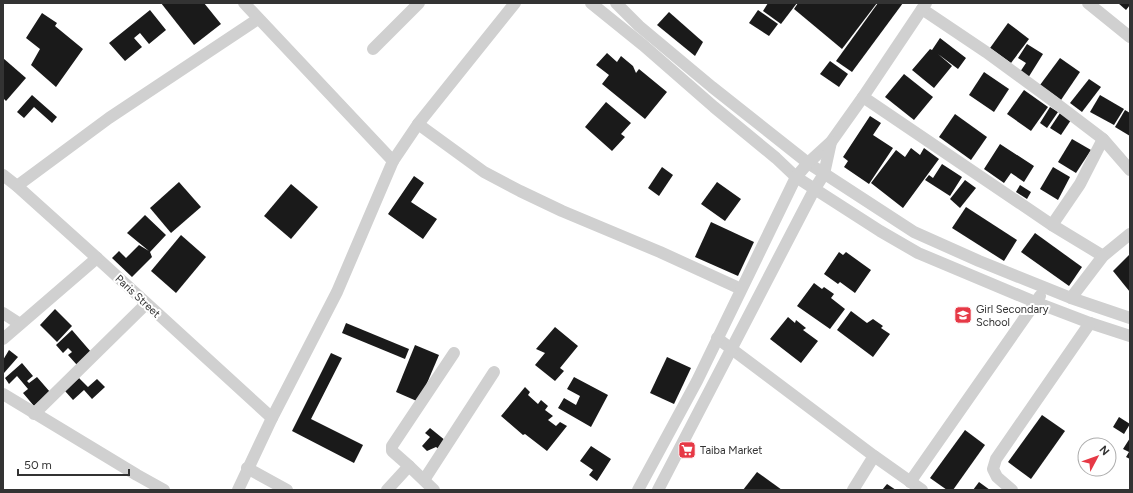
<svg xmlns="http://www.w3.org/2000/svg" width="1133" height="493" font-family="Figtree,sans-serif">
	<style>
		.building { fill: #1a1a1a }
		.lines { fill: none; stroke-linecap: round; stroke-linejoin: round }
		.minor { stroke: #d0d0d0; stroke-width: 12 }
		.labels { text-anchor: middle; stroke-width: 4; stroke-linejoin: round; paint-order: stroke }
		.street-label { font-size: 11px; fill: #333; stroke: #fff }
		.poi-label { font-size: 11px; fill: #333; stroke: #fff; text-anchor: start }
	</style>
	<rect width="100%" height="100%" fill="#fff"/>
	<!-- building -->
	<g class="building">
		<polygon points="161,3 204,3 221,24 194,45"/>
		<polygon points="768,3 797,3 781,24 763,11"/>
		<polygon points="798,3 877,3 842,49 794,9"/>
		<polygon points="878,3 903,3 852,72 836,61"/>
		<polygon points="1118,3 1129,3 1130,5 1126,10"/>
		<polygon points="150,10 166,30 149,44 140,33 134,38 142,47 125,61 109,43"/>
		<polygon points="758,10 778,24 769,36 749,23"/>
		<polygon points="669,12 703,42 695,56 657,25"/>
		<polygon points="42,13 57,23 55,26 83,49 56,87 31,65 40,49 26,38"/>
		<polygon points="1008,23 1029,39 1011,63 990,48"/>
		<polygon points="940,38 966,58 958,69 938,54 952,66 934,88 912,70 930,49 932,50"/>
		<polygon points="1027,44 1043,54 1028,78 1020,72 1026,63 1018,58"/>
		<polygon points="607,53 617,62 621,56 633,66 636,73 639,69 667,92 645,119 602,84 609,75 596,65"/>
		<polygon points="3,58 26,78 6,101 3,98"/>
		<polygon points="1060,58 1080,72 1061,100 1040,85"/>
		<polygon points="830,61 848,74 839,87 820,74"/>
		<polygon points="984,72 1009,89 994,112 969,95"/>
		<polygon points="904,74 933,97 914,120 885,97"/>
		<polygon points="1089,79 1101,87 1082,112 1070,103"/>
		<polygon points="1024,90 1048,107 1031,131 1007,114"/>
		<polygon points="32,95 57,117 52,123 34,107 24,118 17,112"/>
		<polygon points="1100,95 1124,109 1114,125 1090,112"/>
		<polygon points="606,102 631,123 621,134 625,137 612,151 585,127"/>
		<polygon points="1050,107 1058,112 1047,128 1040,123"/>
		<polygon points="1125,110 1130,113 1130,136 1115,127"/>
		<polygon points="1060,113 1071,120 1061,135 1050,128"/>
		<polygon points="955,114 987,137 971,160 939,137"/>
		<polygon points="870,116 881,123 873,135 893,148 869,184 844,167 848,161 843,157"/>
		<polygon points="1072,139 1091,150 1076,173 1058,162"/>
		<polygon points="1000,144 1034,166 1024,182 1011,173 1004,183 984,169"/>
		<polygon points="911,148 920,155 924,148 939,159 903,208 871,183 896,150 905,157"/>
		<polygon points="942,164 962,177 950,196 925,180 929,175 933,178"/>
		<polygon points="662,167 673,175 659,196 648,188"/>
		<polygon points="1053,167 1070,177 1058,200 1040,189"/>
		<polygon points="414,176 424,183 411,202 437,219 423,239 388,214"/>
		<polygon points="965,180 976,188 960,208 950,199"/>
		<polygon points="179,182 201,207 171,233 150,208"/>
		<polygon points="717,182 741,199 725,221 701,204"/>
		<polygon points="291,184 318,207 291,239 264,216"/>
		<polygon points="1020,185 1031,192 1027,199 1016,192"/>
		<polygon points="966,207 1017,240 1004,261 952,228"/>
		<polygon points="145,215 166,235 150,252 152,257 132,277 112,258 119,251 126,258 139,245 149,251 127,233"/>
		<polygon points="711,222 754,242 738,276 695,257"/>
		<polygon points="1035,233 1082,267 1069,286 1021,252"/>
		<polygon points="181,235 206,257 176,293 151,271"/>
		<polygon points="839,252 843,255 846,252 871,270 855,293 840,282 838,284 824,274"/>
		<polygon points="1130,254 1130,292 1113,271"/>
		<polygon points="814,283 822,289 824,287 834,294 831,298 845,309 830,329 797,306"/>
		<polygon points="55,309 72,326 57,342 40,325"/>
		<polygon points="851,311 867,323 873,319 883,326 881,328 890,334 873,357 837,330"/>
		<polygon points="788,317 795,323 796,320 806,328 803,330 818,341 801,363 770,339"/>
		<polygon points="346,323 409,349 405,359 342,333"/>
		<polygon points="555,327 578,346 560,368 564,371 555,381 535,365 545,353 536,349"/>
		<polygon points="72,330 91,352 77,365 68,355 72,352 68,348 63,353 56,345"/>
		<polygon points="415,345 439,355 419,402 396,392"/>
		<polygon points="9,350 18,357 4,373 3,360"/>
		<polygon points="331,353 342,358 311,419 363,445 354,463 292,431"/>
		<polygon points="667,357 691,368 674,404 650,393"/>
		<polygon points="22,363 33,376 27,381 29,383 37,377 50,392 34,406 23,393 28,389 17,376 9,384 5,378"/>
		<polygon points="574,377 608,395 591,427 558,408 564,398 576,405 580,396 567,389"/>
		<polygon points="79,378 88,387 97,379 105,387 92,399 84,390 73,400 65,391"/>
		<polygon points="525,387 530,392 528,395 538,404 541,400 548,406 545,410 553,416 548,420 556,426 560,422 567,426 547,451 525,434 523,435 501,416"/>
		<polygon points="1042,415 1065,431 1031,479 1008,462"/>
		<polygon points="1119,417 1130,424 1124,434 1113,427"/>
		<polygon points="430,428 446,441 440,450 436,447 427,451 422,446 430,437 425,433"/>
		<polygon points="965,430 985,445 953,490 947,490 930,478"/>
		<polygon points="1130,438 1130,459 1126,457 1129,452 1123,449"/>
		<polygon points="591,446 611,459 597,481 589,475 593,470 580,461"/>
		<polygon points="757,472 782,490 743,490"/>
		<polygon points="979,482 990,490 973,490"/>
		<polygon points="887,484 896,490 882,490"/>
	</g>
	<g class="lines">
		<!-- minor -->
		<g class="minor">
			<polyline points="244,3 393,161"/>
			<polyline points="591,3 643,45 714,107 776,158 796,177 880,231 918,253 1035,302 1090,323 1130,336"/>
			<polyline points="616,3 639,26 712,87 808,163 914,232 979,261 1071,298 1130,318"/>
			<polyline points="1088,3 1130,37"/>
			<polyline points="922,9 986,52 1053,101 1103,139 1130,170"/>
			<polyline points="373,49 419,3"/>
			<polyline points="863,97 1052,225 1103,256"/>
			<polyline points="418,124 484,172 520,191 562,211 660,252 741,289"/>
			<polyline points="3,175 17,186 97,258 272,418"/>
			<polyline points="17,186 109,118 258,19"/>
			<polyline points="1052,225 1080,184 1103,139"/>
			<polyline points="1071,298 1103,256 1130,234"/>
			<polyline points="3,313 20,324"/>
			<polyline points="717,338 874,456 922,490"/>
			<polyline points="3,339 97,258"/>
			<polyline points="3,394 137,475 164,490"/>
			<polyline points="34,414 146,304"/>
			<polyline points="409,466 392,451 392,446 454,353"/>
			<polyline points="247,468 287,490"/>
			<polyline points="424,480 494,372"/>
			<polyline points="910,482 1040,296"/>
			<polyline points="238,490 272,418 337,292 393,161 418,124 515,3"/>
			<polyline points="387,490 409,466 434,490"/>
			<polyline points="638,490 697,381 796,177 808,163 831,142 863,97 926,3"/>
			<polyline points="658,490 814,190 824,174 831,142"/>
			<polyline points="853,490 874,456"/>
			<polyline points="1012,490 997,477 993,469 996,459 1090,323"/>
		</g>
	</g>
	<!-- icons -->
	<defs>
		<symbol id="school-square" viewBox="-11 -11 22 22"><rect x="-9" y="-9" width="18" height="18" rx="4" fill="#e63946" stroke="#fff"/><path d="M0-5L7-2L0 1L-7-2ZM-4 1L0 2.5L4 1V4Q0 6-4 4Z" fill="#fff"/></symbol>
		<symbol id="supermarket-square" viewBox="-11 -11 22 22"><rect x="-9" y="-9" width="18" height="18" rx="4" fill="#e63946" stroke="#fff"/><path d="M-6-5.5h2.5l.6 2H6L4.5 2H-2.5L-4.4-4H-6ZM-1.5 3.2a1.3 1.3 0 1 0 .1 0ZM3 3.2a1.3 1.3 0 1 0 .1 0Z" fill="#fff"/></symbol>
	</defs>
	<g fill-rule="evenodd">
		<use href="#school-square" x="953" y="305" width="20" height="20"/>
		<use href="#supermarket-square" x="677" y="440" width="20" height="20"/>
	</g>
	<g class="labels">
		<!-- street labels -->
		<g class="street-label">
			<text transform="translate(138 296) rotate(43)" y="4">Paris Street</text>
		</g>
		<!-- poi labels -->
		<g class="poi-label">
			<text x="976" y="313">Girl Secondary<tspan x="976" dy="13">School</tspan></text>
			<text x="700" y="454">Taiba Market</text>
		</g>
	</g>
	<!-- border -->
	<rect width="1133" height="493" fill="none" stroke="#333333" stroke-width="8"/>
	<!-- north arrow -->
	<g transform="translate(1097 457) rotate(49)"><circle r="19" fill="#ffffff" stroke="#adadad"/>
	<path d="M0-3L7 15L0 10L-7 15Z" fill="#e63946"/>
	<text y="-6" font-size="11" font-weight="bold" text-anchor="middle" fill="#333333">N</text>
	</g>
	<!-- scale -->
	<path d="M18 469v6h111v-6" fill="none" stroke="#333333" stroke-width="2"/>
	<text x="24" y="469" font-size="12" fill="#333333" stroke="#ffffff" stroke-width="3" paint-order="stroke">50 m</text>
</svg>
